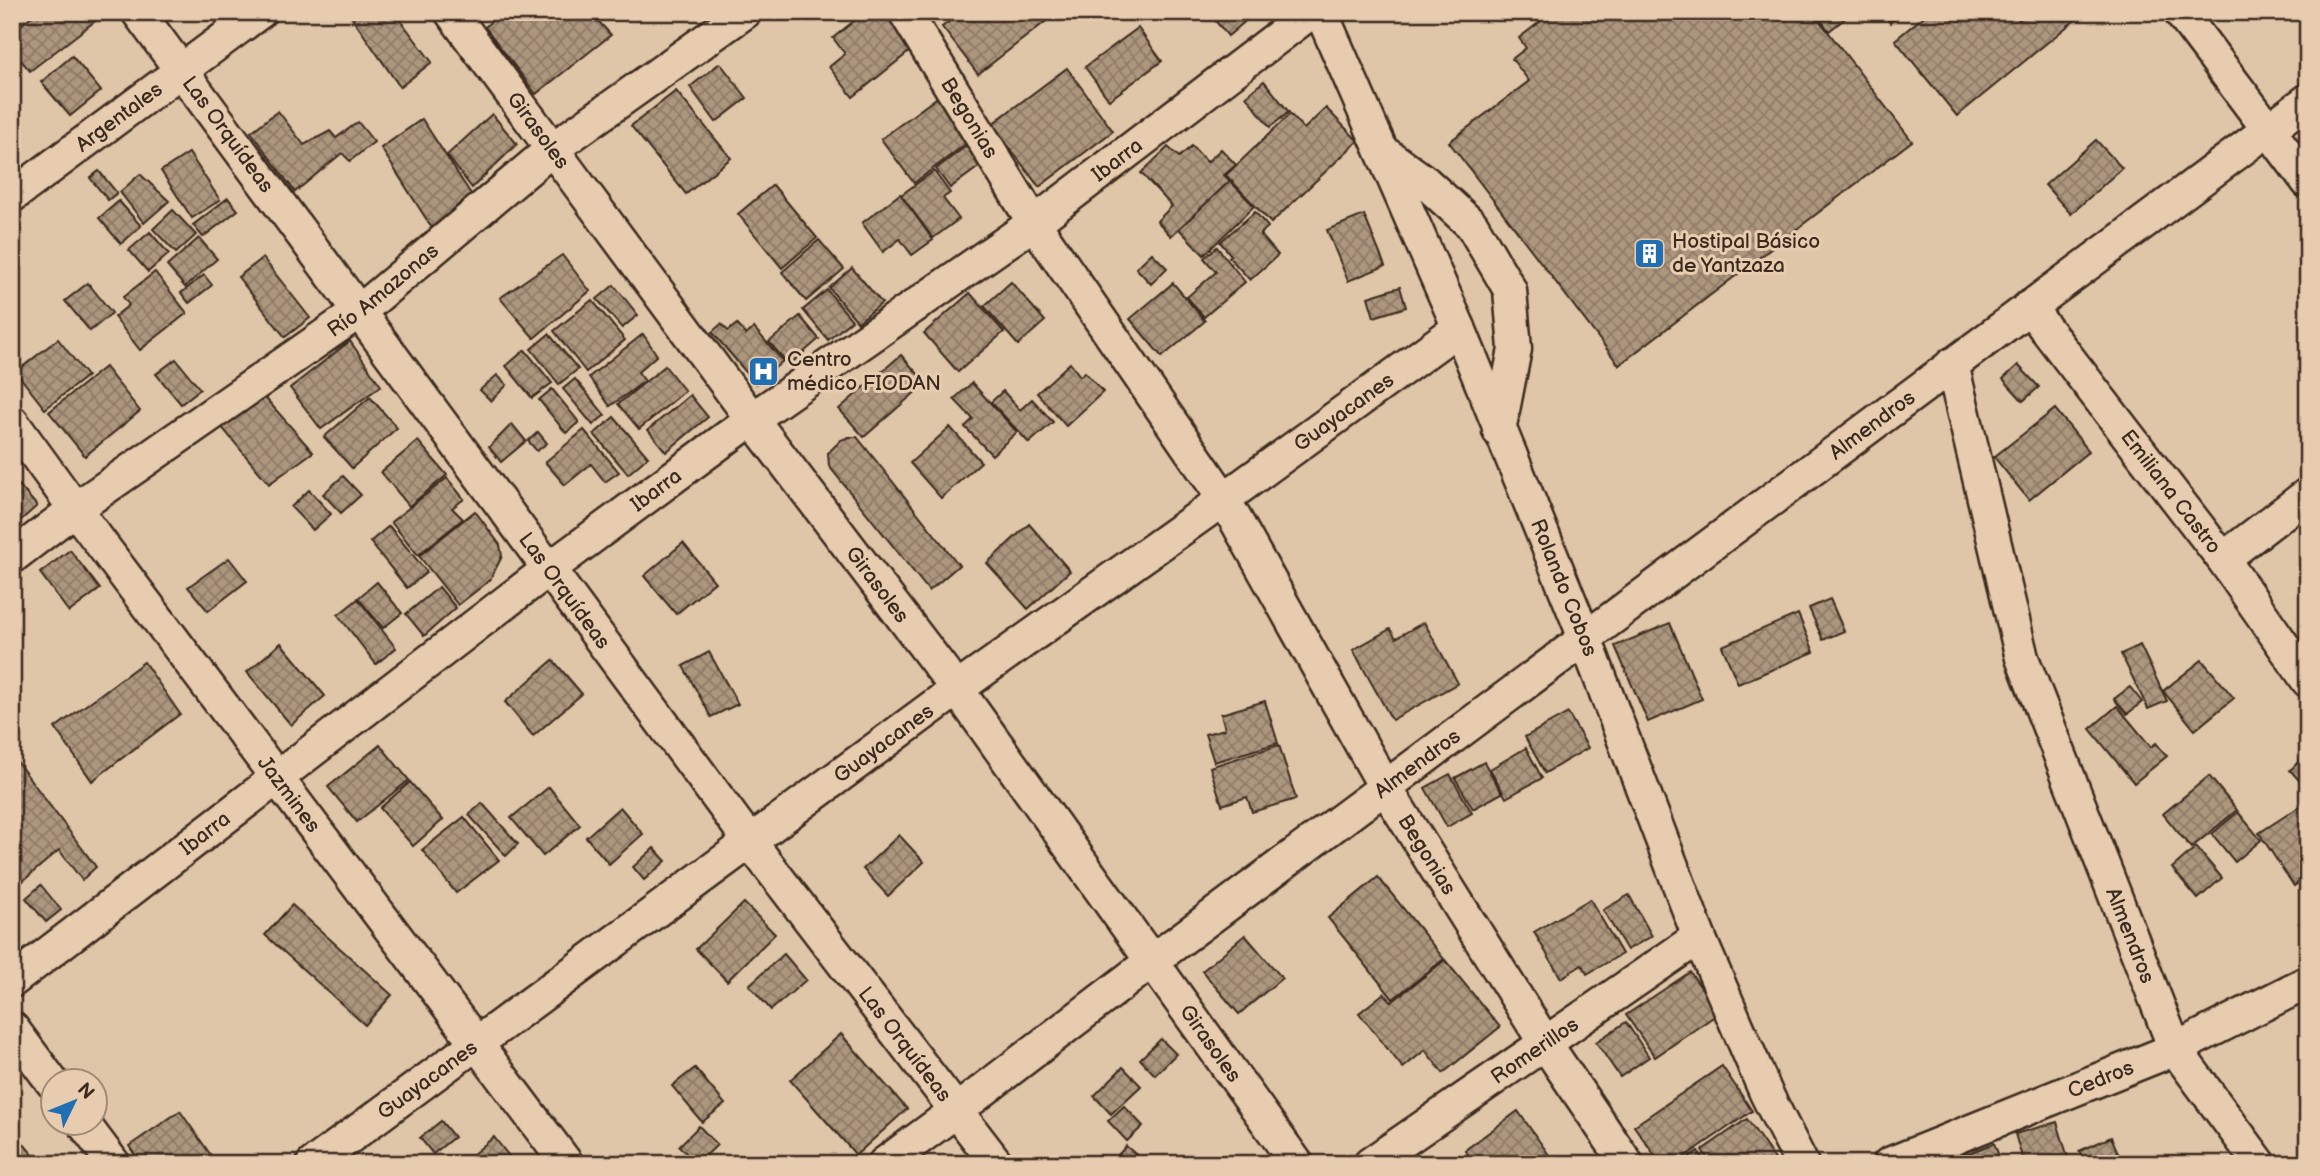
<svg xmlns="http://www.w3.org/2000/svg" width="2320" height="1176" font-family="'Balsamiq Sans',sans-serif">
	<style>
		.building { fill: url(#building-cross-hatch); stroke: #3b2a1e; stroke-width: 2 }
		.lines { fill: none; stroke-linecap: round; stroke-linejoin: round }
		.minor-casing { stroke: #3b2a1e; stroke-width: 37 }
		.minor { stroke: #e7ccaf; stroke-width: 32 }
		.labels { text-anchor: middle; stroke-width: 6; stroke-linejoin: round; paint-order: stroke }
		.street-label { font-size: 21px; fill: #3b2a1e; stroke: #e7ccaf }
		.poi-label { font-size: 21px; fill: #3b2a1e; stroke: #e7ccaf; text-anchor: start }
	</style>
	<defs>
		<pattern id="building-cross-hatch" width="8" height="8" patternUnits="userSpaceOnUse" patternTransform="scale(1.75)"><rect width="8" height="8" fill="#ad967e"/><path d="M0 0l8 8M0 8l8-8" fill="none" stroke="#8e7b67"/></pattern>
	</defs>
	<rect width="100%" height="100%" fill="#e0c6a9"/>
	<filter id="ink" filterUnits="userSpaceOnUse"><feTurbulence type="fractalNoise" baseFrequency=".0143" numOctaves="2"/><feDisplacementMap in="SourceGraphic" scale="14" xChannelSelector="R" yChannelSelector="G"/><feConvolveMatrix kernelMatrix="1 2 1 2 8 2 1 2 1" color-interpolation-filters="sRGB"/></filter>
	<g filter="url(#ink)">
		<!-- building -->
		<g class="building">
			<polygon points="36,12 107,12 30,71 12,50 12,33"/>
			<polygon points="348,12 394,12 432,62 400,87"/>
			<polygon points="501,12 590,12 611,35 536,94 485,27"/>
			<polygon points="865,12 887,12 915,47 853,97 829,67 845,54 833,38"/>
			<polygon points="961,12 1052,12 1054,15 978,74 942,27"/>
			<polygon points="1208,12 1256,12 1228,36"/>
			<polygon points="1535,12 1813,12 1912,141 1619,365 1449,142 1529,81 1512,59 1526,48 1519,38 1541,21"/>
			<polygon points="1815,12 1853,12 1829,31"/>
			<polygon points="1882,12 1903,12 1890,23"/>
			<polygon points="1929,12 2013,12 2019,20 2029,12 2085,12 1957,116 1895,40"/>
			<polygon points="1138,28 1162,61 1109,100 1085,67"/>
			<polygon points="72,56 101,91 70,116 41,82"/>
			<polygon points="720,63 747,98 716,122 690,87"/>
			<polygon points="1067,68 1113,131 1039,187 992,124"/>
			<polygon points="1264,81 1289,112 1270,127 1246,96"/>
			<polygon points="676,91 731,158 686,194 631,126"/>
			<polygon points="939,96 971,140 914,183 881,139"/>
			<polygon points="1326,108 1358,141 1271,223 1226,175 1290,114 1304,129"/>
			<polygon points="278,111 304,145 330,131 336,138 358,122 374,142 350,161 342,153 295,192 251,132"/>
			<polygon points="492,114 517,144 472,188 447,155"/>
			<polygon points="422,119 471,194 432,228 381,148"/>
			<polygon points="2096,140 2122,168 2071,214 2045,185"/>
			<polygon points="966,146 980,166 950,188 936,169"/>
			<polygon points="1192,146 1207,162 1221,149 1236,165 1224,175 1230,181 1171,236 1157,221 1172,206 1141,173 1168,147 1179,157"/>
			<polygon points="189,153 220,200 192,218 161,171"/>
			<polygon points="99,171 117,193 108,200 90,178"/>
			<polygon points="934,171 950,193 943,198 959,219 933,238 901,195"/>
			<polygon points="140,174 169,201 144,223 120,192"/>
			<polygon points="1230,181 1254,206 1204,255 1179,229"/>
			<polygon points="773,185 817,238 782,268 738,214"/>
			<polygon points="900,194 933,240 912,255 900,239 883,252 862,223"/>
			<polygon points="228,198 238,210 203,237 193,225"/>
			<polygon points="119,201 141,226 121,244 99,218"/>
			<polygon points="173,210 196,235 176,253 153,229"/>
			<polygon points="1255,212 1268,227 1260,234 1278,255 1250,280 1229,257 1231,255 1220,242"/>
			<polygon points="1364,215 1385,266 1348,281 1327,230"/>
			<polygon points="150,232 169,254 148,272 129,250"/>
			<polygon points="199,238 217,259 185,287 167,266"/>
			<polygon points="819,240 844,269 806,301 782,272"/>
			<polygon points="1217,247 1245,282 1204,317 1187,297 1216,272 1204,258"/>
			<polygon points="1152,253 1167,268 1151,284 1136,268"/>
			<polygon points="562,255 590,291 534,338 500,298"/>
			<polygon points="263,258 310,318 285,337 238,277"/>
			<polygon points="852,268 882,303 858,322 829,288"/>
			<polygon points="155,272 187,313 140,350 114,317 129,305 123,297"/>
			<polygon points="204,275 212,285 189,303 181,293"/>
			<polygon points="1011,282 1045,321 1018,345 984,306"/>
			<polygon points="88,283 112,313 90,331 65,301"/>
			<polygon points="1173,283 1205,321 1162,357 1130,319"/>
			<polygon points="614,285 638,315 622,328 597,299"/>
			<polygon points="1400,287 1406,307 1374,317 1368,297"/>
			<polygon points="827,290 852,320 828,340 803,310"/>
			<polygon points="970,293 1004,332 958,372 924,333"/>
			<polygon points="592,300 625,340 586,372 554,331"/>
			<polygon points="800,316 819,339 789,365 769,342"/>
			<polygon points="721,324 728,331 737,324 746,335 754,328 783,361 756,384 712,332"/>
			<polygon points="549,334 578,369 559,384 531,349"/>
			<polygon points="643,334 657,355 638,372 645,381 610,406 589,377"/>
			<polygon points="58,339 87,376 45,409 16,372"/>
			<polygon points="350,341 381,386 321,429 290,388"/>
			<polygon points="525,350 552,383 532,398 506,366"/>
			<polygon points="901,355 926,383 864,437 839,409"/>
			<polygon points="176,359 200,389 181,404 156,374"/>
			<polygon points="1070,363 1080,376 1085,372 1103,392 1066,426 1037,393"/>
			<polygon points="2018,365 2039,387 2023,401 2003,379"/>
			<polygon points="665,366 685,391 639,429 618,404"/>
			<polygon points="105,367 140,411 85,456 49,412"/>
			<polygon points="497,375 507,385 491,401 480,390"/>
			<polygon points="575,379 605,415 593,425 563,389"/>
			<polygon points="972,383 1017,432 992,455 965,427 973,419 954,399"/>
			<polygon points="552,389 579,422 566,433 539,400"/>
			<polygon points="1003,391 1020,410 1032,399 1053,422 1029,443 991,402"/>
			<polygon points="261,393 313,452 269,484 220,425"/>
			<polygon points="690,395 708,417 666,452 648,430"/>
			<polygon points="370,397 397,428 352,468 324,437"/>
			<polygon points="2055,409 2089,451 2029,500 1994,457"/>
			<polygon points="614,417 648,457 628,474 594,434"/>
			<polygon points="512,424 526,441 501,462 489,447"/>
			<polygon points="950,427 981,462 941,498 910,463"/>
			<polygon points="584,430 619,472 605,482 591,464 565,485 545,462"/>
			<polygon points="538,432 547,443 537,451 528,441"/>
			<polygon points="849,437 857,437 959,565 929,591 829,466 828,453 841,440"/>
			<polygon points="418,441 447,475 409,506 381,472"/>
			<polygon points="343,476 361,495 341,513 323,494"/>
			<polygon points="447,478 464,499 452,508 463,519 418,555 391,522"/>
			<polygon points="18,484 37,506 12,528 12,489"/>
			<polygon points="309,490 331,514 313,530 291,507"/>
			<polygon points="475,511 500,545 502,556 490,580 458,605 419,556"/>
			<polygon points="1029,524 1070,571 1028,609 987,563"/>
			<polygon points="389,526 427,572 407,588 370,542"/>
			<polygon points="683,543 715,582 676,614 644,576"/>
			<polygon points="70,550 100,589 69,612 40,573"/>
			<polygon points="229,558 247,581 208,611 188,587"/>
			<polygon points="377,582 402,613 383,628 358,598"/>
			<polygon points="439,587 456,608 424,636 406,614"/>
			<polygon points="358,599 396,648 376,664 338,615"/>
			<polygon points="1830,599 1844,631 1823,640 1809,608"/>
			<polygon points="1798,614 1814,652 1738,684 1722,646"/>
			<polygon points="1424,622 1458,683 1392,720 1353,650 1390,629 1396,638"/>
			<polygon points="1670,623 1702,699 1648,722 1615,646"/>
			<polygon points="281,643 325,696 291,725 247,672"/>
			<polygon points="2140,645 2167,701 2148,709 2121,654"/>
			<polygon points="709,652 738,704 711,717 683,666"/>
			<polygon points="553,660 582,694 533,736 505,702"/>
			<polygon points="2202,660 2234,698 2195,730 2163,691"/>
			<polygon points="144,662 180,714 92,781 55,728"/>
			<polygon points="2130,687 2142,702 2127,714 2114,699"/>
			<polygon points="1265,701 1278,743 1214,762 1205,734 1225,729 1221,714"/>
			<polygon points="2117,706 2151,747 2156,743 2167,756 2134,783 2090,729"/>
			<polygon points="1568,713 1588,748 1545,773 1525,737"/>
			<polygon points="380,745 409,780 357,822 328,787"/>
			<polygon points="1279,745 1296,799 1252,812 1247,797 1222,805 1210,767"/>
			<polygon points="1526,748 1542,778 1506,798 1490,769"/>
			<polygon points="2308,754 2308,788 2307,789 2290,770"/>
			<polygon points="12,755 96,867 82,880 59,850 16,887 12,881"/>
			<polygon points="1484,762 1502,793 1473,809 1455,778"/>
			<polygon points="1450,774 1472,813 1447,827 1425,788"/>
			<polygon points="2209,776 2237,810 2191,848 2163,814"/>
			<polygon points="410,782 443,820 413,846 380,808"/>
			<polygon points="549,787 580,825 543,856 511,818"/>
			<polygon points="2308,801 2308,876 2294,886 2259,833"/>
			<polygon points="482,803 518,844 506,856 469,815"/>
			<polygon points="620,807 643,834 609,864 586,837"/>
			<polygon points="2238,812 2261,840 2235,862 2212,834"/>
			<polygon points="464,817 499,860 456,893 422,850"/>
			<polygon points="899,835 924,862 888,896 863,869"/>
			<polygon points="2196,847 2222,878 2198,899 2172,868"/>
			<polygon points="654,848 666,861 644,880 633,867"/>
			<polygon points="1378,877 1444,959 1393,999 1328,918"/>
			<polygon points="41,885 61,910 46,922 26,898"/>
			<polygon points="1629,895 1652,936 1627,950 1603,910"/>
			<polygon points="1590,899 1622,954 1587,974 1582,965 1561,978 1534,932"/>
			<polygon points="744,903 775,934 727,981 696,949"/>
			<polygon points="292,905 392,995 365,1025 265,935"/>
			<polygon points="2308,916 2308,933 2299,923"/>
			<polygon points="1245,935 1282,978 1239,1014 1202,971"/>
			<polygon points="784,954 806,980 771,1010 749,985"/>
			<polygon points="1445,960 1500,1027 1443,1073 1425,1050 1403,1068 1359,1013 1384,993 1392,1002"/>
			<polygon points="1690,972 1719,1013 1655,1057 1626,1015"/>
			<polygon points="1626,1022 1649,1057 1620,1077 1596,1042"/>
			<polygon points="841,1034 907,1109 856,1155 790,1080"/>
			<polygon points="1161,1039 1176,1054 1155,1075 1140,1059"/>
			<polygon points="1722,1066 1752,1111 1674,1164 1661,1164 1634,1126"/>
			<polygon points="1123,1067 1141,1086 1111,1114 1094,1096"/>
			<polygon points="695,1068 725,1104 702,1122 672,1086"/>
			<polygon points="1124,1106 1143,1126 1127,1141 1108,1121"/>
			<polygon points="180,1111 217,1164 141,1164 129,1146"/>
			<polygon points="1518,1111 1549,1155 1536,1164 1475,1164 1465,1150"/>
			<polygon points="1747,1119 1778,1164 1711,1164 1702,1150"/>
			<polygon points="441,1121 454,1137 433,1154 420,1138"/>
			<polygon points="2057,1122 2070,1164 2024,1164 2015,1134"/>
			<polygon points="699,1126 717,1145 697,1164 679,1146"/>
			<polygon points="12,1130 39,1162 37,1164 12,1164"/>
			<polygon points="494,1137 515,1164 461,1164"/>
			<polygon points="2111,1137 2123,1164 2085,1164 2079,1151"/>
			<polygon points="1994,1143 2002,1164 1942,1164"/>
			<polygon points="1126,1146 1140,1158 1134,1164 1114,1164 1112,1162"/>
			<polygon points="1698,1151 1707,1164 1679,1164"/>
		</g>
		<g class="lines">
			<defs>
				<g id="minor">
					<path id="s1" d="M138,12L751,843L997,1164"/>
					<path id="s2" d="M451,12L752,419L957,689L1297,1164"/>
					<path id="s3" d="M905,12L1034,223L1224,499L1385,787L1545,1043L1627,1164"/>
					<path id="s4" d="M1321,12L1459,328L1585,638L1699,937L1766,1093L1802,1164"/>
					<polyline points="2180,12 2308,182"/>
					<polyline points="1382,151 1425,182 1472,225 1510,290 1515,349 1499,431"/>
					<path id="s5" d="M12,196L260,12"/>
					<path id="s6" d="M2029,307L2223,559L2308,681"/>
					<path id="s7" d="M1952,364L2022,658L2175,1049L2260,1164"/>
					<path id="s8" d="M12,422L75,509L567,1164"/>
					<path id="s9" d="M12,557L75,509L360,311L551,150L745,12"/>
					<polyline points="2223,559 2308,494"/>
					<path id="s10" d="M12,981L549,569L752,419L1034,223L1311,12"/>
					<polyline points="12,1028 52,1082"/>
					<polyline points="84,1124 114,1164"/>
					<path id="s11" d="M313,1164L957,689L1224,499L1459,328"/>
					<path id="s12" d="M884,1164L956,1111L1152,961L2308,100"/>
					<path id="s13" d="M1370,1164L1699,937"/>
					<path id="s14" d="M1889,1164L2175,1049L2308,982"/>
				</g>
			</defs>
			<!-- minor casing -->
			<use href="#minor" class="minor-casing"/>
			<!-- minor -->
			<use href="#minor" class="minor"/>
		</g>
	</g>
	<!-- icons -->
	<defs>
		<symbol id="building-square" viewBox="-11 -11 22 22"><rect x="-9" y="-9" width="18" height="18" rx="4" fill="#1f6fb2" stroke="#e7ccaf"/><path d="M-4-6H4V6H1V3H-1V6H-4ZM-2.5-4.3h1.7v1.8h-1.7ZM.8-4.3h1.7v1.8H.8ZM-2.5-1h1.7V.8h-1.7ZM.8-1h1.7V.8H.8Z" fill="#fff"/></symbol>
		<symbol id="hospital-square" viewBox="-11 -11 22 22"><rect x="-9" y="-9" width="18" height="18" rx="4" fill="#1f6fb2" stroke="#e7ccaf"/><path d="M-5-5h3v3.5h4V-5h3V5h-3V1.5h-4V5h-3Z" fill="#fff"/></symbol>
	</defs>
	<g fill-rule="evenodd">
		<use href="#building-square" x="1632" y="236" width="35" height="35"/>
		<use href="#hospital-square" x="746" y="354" width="35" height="35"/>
	</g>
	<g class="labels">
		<!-- street labels -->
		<g class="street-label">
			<text dy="7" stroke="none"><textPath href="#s5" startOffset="133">Argentales</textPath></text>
			<text dy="7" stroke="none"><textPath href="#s3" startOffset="124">Begonias</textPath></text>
			<text dy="7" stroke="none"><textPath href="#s2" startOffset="147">Girasoles</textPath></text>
			<text dy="7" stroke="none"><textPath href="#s1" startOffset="152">Las Orquídeas</textPath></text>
			<text dy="7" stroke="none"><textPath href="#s10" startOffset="1377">Ibarra</textPath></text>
			<text dy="7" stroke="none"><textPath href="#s9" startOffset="457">Río Amazonas</textPath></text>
			<text dy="7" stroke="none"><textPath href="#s11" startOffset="1276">Guayacanes</textPath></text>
			<text dy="7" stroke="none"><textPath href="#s12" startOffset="1234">Almendros</textPath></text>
			<text dy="7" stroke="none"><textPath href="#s10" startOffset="810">Ibarra</textPath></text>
			<text dy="7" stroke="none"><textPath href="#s6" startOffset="233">Emiliana Castro</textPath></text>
			<text dy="7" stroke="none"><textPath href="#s2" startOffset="714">Girasoles</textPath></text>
			<text dy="7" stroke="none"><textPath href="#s4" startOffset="625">Rolando Cobos</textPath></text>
			<text dy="7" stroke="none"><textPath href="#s1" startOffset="719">Las Orquídeas</textPath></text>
			<text dy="7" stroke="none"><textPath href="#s11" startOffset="709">Guayacanes</textPath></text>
			<text dy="7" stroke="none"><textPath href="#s12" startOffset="667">Almendros</textPath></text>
			<text dy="7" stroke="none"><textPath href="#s8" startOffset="464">Jazmines</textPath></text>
			<text dy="7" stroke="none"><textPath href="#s10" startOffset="243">Ibarra</textPath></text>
			<text dy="7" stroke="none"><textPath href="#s3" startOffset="992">Begonias</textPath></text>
			<text dy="7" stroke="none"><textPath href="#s7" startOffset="600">Almendros</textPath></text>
			<text dy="7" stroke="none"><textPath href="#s1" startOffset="1286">Las Orquídeas</textPath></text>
			<text dy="7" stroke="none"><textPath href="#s2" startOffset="1281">Girasoles</textPath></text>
			<text dy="7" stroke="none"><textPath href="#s13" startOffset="200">Romerillos</textPath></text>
			<text dy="7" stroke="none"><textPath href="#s11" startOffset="142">Guayacanes</textPath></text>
			<text dy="7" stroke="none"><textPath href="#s14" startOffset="228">Cedros</textPath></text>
		</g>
		<!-- poi labels -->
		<g class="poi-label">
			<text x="1672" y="248">Hostipal Básico<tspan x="1672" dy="24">de Yantzaza</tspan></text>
			<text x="787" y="366">Centro<tspan x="787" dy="24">médico FIODAN</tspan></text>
		</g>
	</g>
	<!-- margin -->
	<rect width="2320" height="1176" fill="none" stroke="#e7ccaf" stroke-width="42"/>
	<rect x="21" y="21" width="2278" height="1134" fill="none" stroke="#3b2a1e" stroke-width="2.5" filter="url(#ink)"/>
	<!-- north arrow -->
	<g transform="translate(74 1102) rotate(47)"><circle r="33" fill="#e7ccaf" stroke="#a28b75" stroke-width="2"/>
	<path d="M0-5L12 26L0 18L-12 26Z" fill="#1f6fb2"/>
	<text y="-10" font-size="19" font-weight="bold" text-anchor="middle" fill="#3b2a1e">N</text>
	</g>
</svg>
